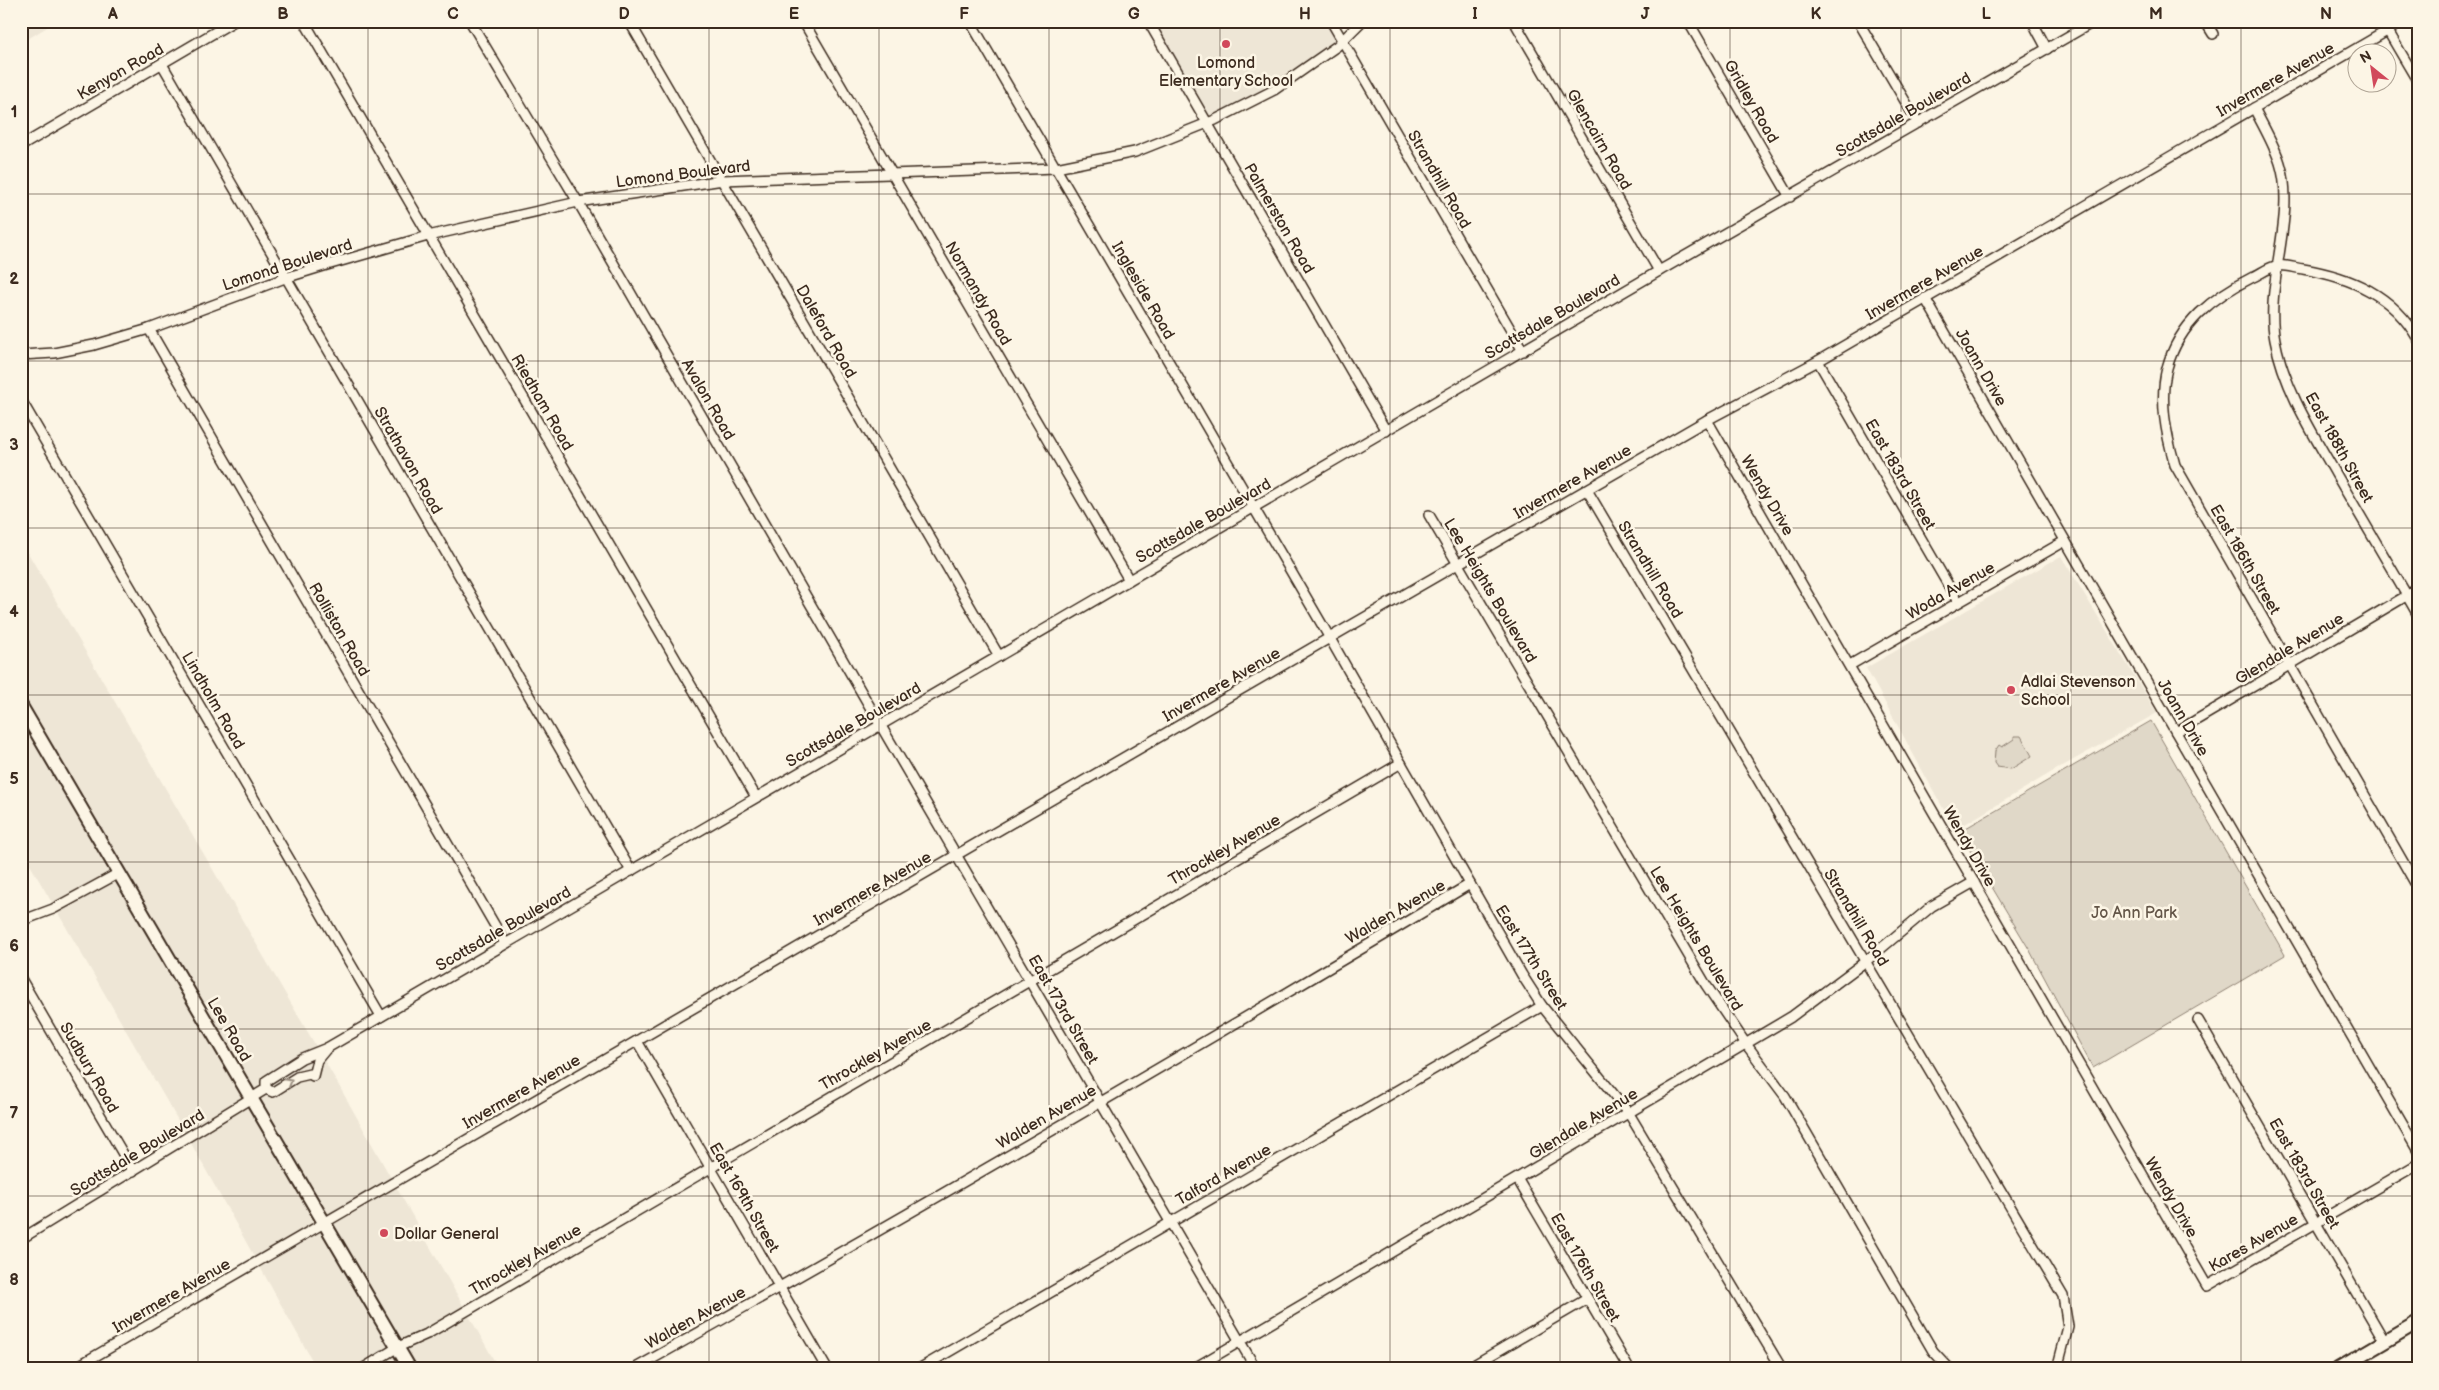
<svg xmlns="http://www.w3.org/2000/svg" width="2439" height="1390" font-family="'Balsamiq Sans',sans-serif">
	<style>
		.built { fill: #eee6d6 }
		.green { fill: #e0d8c8; stroke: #8e8173 }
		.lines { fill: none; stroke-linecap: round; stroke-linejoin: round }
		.minor-casing { stroke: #3b2a1e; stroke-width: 12 }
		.secondary-casing { stroke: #3b2a1e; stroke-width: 16 }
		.minor { stroke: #fcf5e5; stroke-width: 9 }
		.secondary { stroke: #fcf5e5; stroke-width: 12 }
		.oneway { stroke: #9c9082 }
		.grid { fill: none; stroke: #3b2a1e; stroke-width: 1; stroke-opacity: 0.55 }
		.poi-dot { fill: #d1495b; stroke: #fcf5e5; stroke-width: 2 }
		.labels { text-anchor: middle; stroke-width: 5; stroke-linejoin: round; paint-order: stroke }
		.poi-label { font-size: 16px; fill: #3b2a1e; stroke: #fcf5e5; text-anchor: start }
		.street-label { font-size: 16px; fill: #3b2a1e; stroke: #fcf5e5 }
		.park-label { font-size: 16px; fill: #645648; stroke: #fcf5e5 }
		.neatline { fill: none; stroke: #3b2a1e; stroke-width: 2 }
		.grid-label { font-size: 16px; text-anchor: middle; font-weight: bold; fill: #3b2a1e }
	</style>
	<rect width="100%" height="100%" fill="#fcf5e5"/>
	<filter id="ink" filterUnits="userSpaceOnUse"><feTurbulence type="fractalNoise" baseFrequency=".02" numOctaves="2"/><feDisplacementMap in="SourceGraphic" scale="10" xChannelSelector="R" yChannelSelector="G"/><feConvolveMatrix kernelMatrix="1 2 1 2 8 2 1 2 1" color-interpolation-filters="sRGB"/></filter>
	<g filter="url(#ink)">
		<!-- built -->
		<g class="built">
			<polygon points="21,21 57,21 21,43"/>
			<polygon points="1148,21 1331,21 1342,40 1274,90 1206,123"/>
			<polygon points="21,541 334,1077 499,1369 317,1369 183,1129 29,863 21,867"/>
			<polygon points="2061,556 2157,713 2052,772 1955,830 1866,668"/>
		</g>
		<!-- green -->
		<g class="green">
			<polygon points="2151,721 2285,955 2093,1068 2029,949 1959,832"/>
			<polygon points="2014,736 2021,736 2032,756 2011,769 1997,767 1994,763 1995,751 1999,745 2002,747 2014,739"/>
		</g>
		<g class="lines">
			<defs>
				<g id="minor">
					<polyline points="304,21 756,797"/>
					<polyline points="470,21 578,202 881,726 1256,1369"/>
					<polyline points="629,21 999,656"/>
					<polyline points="803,21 1129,580"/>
					<polyline points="970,21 1324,628 1522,975 1542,1006 1628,1112 1782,1369"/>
					<polyline points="1148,21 1386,431"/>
					<polyline points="1331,21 1523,351"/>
					<polyline points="1514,21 1659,271"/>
					<polyline points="1688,21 1790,197"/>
					<polyline points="1858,21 1918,123"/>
					<polyline points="2032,21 2047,49"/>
					<polyline points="2205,21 2213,34"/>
					<polyline points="2388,31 2418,82"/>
					<polyline points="162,64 631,871"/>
					<path d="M2254,108C2263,126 2274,144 2280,163C2297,215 2264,284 2275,340C2284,388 2312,432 2336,474C2363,521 2391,567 2418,615"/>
					<polyline points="21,146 234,21"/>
					<polyline points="1925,298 2418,1151"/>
					<polyline points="149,329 505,943"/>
					<path d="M2418,339C2393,295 2351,277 2303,269C2295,268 2284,264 2276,266C2269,267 2260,274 2253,277C2213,297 2179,323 2167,368C2159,400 2166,434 2175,465L2418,888"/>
					<polyline points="21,355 54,353 94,345 149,329 285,278 327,265 428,236 578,202 723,180 1056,168 1135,152 1215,120 1274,90 1337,46 1362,21"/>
					<polyline points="1818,361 1958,602"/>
					<polyline points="21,400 381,1016"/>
					<polyline points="1707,420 2207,1286 2418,1164"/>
					<polyline points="1587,490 2063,1296 2068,1327 2057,1369"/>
					<polyline points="1429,515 1706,985 1746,1044 1785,1096 1933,1351 1950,1369"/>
					<polyline points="1850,665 2065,541"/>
					<polyline points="2176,732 2418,589"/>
					<polyline points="21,921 53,909 119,873"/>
					<polyline points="21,979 133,1171"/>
					<polyline points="2198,1020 2385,1342"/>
					<polyline points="637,1041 827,1369"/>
					<polyline points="266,1089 266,1081 302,1058 327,1048 1659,271 2095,21"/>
					<polyline points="266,1089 273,1092 297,1077 310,1074 313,1076 317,1060 327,1048"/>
					<polyline points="1518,1180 1629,1369"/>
					<polyline points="21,1239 266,1089"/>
					<polyline points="73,1369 1319,644 1707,420 1818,361 2404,21"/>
					<polyline points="362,1369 398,1347 427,1334 1401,763"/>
					<path d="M634,1369C915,1212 1194,1049 1470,884"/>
					<polyline points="919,1369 1542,1006"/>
					<polyline points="1193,1369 1791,1017 1866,961 1932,906 1974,882"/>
					<polyline points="1467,1369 1587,1299"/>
				</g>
				<g id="secondary">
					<polyline points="21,706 410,1369"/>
					<polyline points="2338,1369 2418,1322"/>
				</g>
			</defs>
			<!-- minor casing -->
			<use href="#minor" class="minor-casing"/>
			<!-- secondary casing -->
			<use href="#secondary" class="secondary-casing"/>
			<!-- minor -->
			<use href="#minor" class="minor"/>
			<!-- secondary -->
			<use href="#secondary" class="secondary"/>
		</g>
		<!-- one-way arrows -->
		<defs><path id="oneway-chevron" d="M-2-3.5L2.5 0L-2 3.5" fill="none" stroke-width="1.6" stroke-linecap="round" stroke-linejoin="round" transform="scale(1.25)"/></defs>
		<use class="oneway" href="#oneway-chevron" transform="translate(289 1082) rotate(-31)"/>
	</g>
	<!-- grid -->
	<path class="grid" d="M198,21V1369M368,21V1369M538,21V1369M709,21V1369M879,21V1369M1049,21V1369M1220,21V1369M1390,21V1369M1560,21V1369M1730,21V1369M1901,21V1369M2071,21V1369M2241,21V1369M21,194H2418M21,361H2418M21,528H2418M21,695H2418M21,862H2418M21,1029H2418M21,1196H2418"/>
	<!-- markers -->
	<g class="poi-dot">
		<circle cx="1226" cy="44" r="5"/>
		<circle cx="2011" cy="690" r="5"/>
		<circle cx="384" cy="1233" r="5"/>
	</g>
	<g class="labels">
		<!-- poi labels -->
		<g class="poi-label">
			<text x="1226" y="68" text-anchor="middle">Lomond<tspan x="1226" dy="18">Elementary School</tspan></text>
			<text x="2021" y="687">Adlai Stevenson<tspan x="2021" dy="18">School</tspan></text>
			<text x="394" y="1239">Dollar General</text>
		</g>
		<!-- street labels -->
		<g class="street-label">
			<text transform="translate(120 71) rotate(-30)" y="6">Kenyon Road</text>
			<text transform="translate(2275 79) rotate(-30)" y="6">Invermere Avenue</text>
			<text transform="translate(1752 101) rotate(60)" y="6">Gridley Road</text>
			<text transform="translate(1903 114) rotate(-30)" y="6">Scottsdale Boulevard</text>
			<text transform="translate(1600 139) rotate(60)" y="6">Glencairn Road</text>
			<text transform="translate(683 173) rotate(-7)" y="6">Lomond Boulevard</text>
			<text transform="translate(1440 179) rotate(60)" y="6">Strandhill Road</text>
			<text transform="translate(1280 218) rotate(60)" y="6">Palmerston Road</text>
			<text transform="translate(287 264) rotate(-18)" y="6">Lomond Boulevard</text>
			<text transform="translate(1924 282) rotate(-30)" y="6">Invermere Avenue</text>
			<text transform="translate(1144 290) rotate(60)" y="6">Ingleside Road</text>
			<text transform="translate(979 293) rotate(60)" y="6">Normandy Road</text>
			<text transform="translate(1552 316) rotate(-30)" y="6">Scottsdale Boulevard</text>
			<text transform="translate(827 331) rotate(60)" y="6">Daleford Road</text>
			<text transform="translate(1982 367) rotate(60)" y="6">Joann Drive</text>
			<text transform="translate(709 399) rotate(60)" y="6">Avalon Road</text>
			<text transform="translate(543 402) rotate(60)" y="6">Riedham Road</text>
			<text transform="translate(2340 447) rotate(61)" y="6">East 188th Street</text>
			<text transform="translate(409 460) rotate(60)" y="6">Strathavon Road</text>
			<text transform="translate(1901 474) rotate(60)" y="6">East 183rd Street</text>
			<text transform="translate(1572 481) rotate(-30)" y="6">Invermere Avenue</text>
			<text transform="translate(1768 495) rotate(60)" y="6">Wendy Drive</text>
			<text transform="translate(1203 520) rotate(-30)" y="6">Scottsdale Boulevard</text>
			<text transform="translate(2246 559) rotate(60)" y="6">East 186th Street</text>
			<text transform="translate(1651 569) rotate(59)" y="6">Strandhill Road</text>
			<text transform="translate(1491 590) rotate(59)" y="6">Lee Heights Boulevard</text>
			<text transform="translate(1950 590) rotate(-30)" y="6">Woda Avenue</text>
			<text transform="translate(340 629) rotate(60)" y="6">Rolliston Road</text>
			<text transform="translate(2289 648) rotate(-31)" y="6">Glendale Avenue</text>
			<text transform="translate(1221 684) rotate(-30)" y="6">Invermere Avenue</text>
			<text transform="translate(214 700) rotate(60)" y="6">Lindholm Road</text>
			<text transform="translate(2184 717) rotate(60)" y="6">Joann Drive</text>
			<text transform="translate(853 724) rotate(-30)" y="6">Scottsdale Boulevard</text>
			<text transform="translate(1970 846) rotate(60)" y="6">Wendy Drive</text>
			<text transform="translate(1224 849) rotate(-30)" y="6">Throckley Avenue</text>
			<text transform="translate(872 888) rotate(-30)" y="6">Invermere Avenue</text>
			<text transform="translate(1395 911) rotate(-30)" y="6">Walden Avenue</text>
			<text transform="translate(1857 917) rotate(59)" y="6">Strandhill Road</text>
			<text transform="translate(503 928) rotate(-30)" y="6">Scottsdale Boulevard</text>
			<text transform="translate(1697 938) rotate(59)" y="6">Lee Heights Boulevard</text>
			<text transform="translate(1532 957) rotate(58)" y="6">East 177th Street</text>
			<text transform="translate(1064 1009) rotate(60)" y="6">East 173rd Street</text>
			<text transform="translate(230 1029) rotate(60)" y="6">Lee Road</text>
			<text transform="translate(875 1054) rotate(-30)" y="6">Throckley Avenue</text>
			<text transform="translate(90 1067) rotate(60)" y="6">Sudbury Road</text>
			<text transform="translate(521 1091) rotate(-30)" y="6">Invermere Avenue</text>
			<text transform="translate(1046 1116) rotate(-30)" y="6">Walden Avenue</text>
			<text transform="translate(1583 1123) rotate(-31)" y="6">Glendale Avenue</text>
			<text transform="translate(137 1152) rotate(-31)" y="6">Scottsdale Boulevard</text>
			<text transform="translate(2305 1173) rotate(60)" y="6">East 183rd Street</text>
			<text transform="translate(1223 1174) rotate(-30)" y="6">Talford Avenue</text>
			<text transform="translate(745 1197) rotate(60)" y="6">East 169th Street</text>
			<text transform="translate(2172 1197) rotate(60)" y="6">Wendy Drive</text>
			<text transform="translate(2253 1242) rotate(-30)" y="6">Kares Avenue</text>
			<text transform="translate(525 1259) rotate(-30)" y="6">Throckley Avenue</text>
			<text transform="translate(1586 1267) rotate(60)" y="6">East 176th Street</text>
			<text transform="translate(171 1295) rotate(-30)" y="6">Invermere Avenue</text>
			<text transform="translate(695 1317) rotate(-29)" y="6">Walden Avenue</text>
		</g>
		<!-- park labels -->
		<g class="park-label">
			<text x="2134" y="918">Jo Ann Park</text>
		</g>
	</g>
	<!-- margin -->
	<rect width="2439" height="1390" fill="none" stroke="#fcf5e5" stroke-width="55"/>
	<!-- north arrow -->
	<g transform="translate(2372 68) rotate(330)"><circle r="24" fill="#fcf5e5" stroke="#afa495"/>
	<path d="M0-4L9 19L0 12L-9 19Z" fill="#d1495b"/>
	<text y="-8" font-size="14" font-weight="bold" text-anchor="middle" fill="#3b2a1e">N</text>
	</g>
	<rect x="28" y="28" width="2384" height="1334" class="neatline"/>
	<g class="grid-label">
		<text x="113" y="19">A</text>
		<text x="283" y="19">B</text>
		<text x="453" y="19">C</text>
		<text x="624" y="19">D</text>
		<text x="794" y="19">E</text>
		<text x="964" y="19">F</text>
		<text x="1134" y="19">G</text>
		<text x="1305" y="19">H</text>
		<text x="1475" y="19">I</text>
		<text x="1645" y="19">J</text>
		<text x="1816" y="19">K</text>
		<text x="1986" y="19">L</text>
		<text x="2156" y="19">M</text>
		<text x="2326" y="19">N</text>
		<text x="14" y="117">1</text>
		<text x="14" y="284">2</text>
		<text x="14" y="450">3</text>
		<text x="14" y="617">4</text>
		<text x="14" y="784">5</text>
		<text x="14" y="951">6</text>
		<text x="14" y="1118">7</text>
		<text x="14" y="1285">8</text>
	</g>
</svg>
